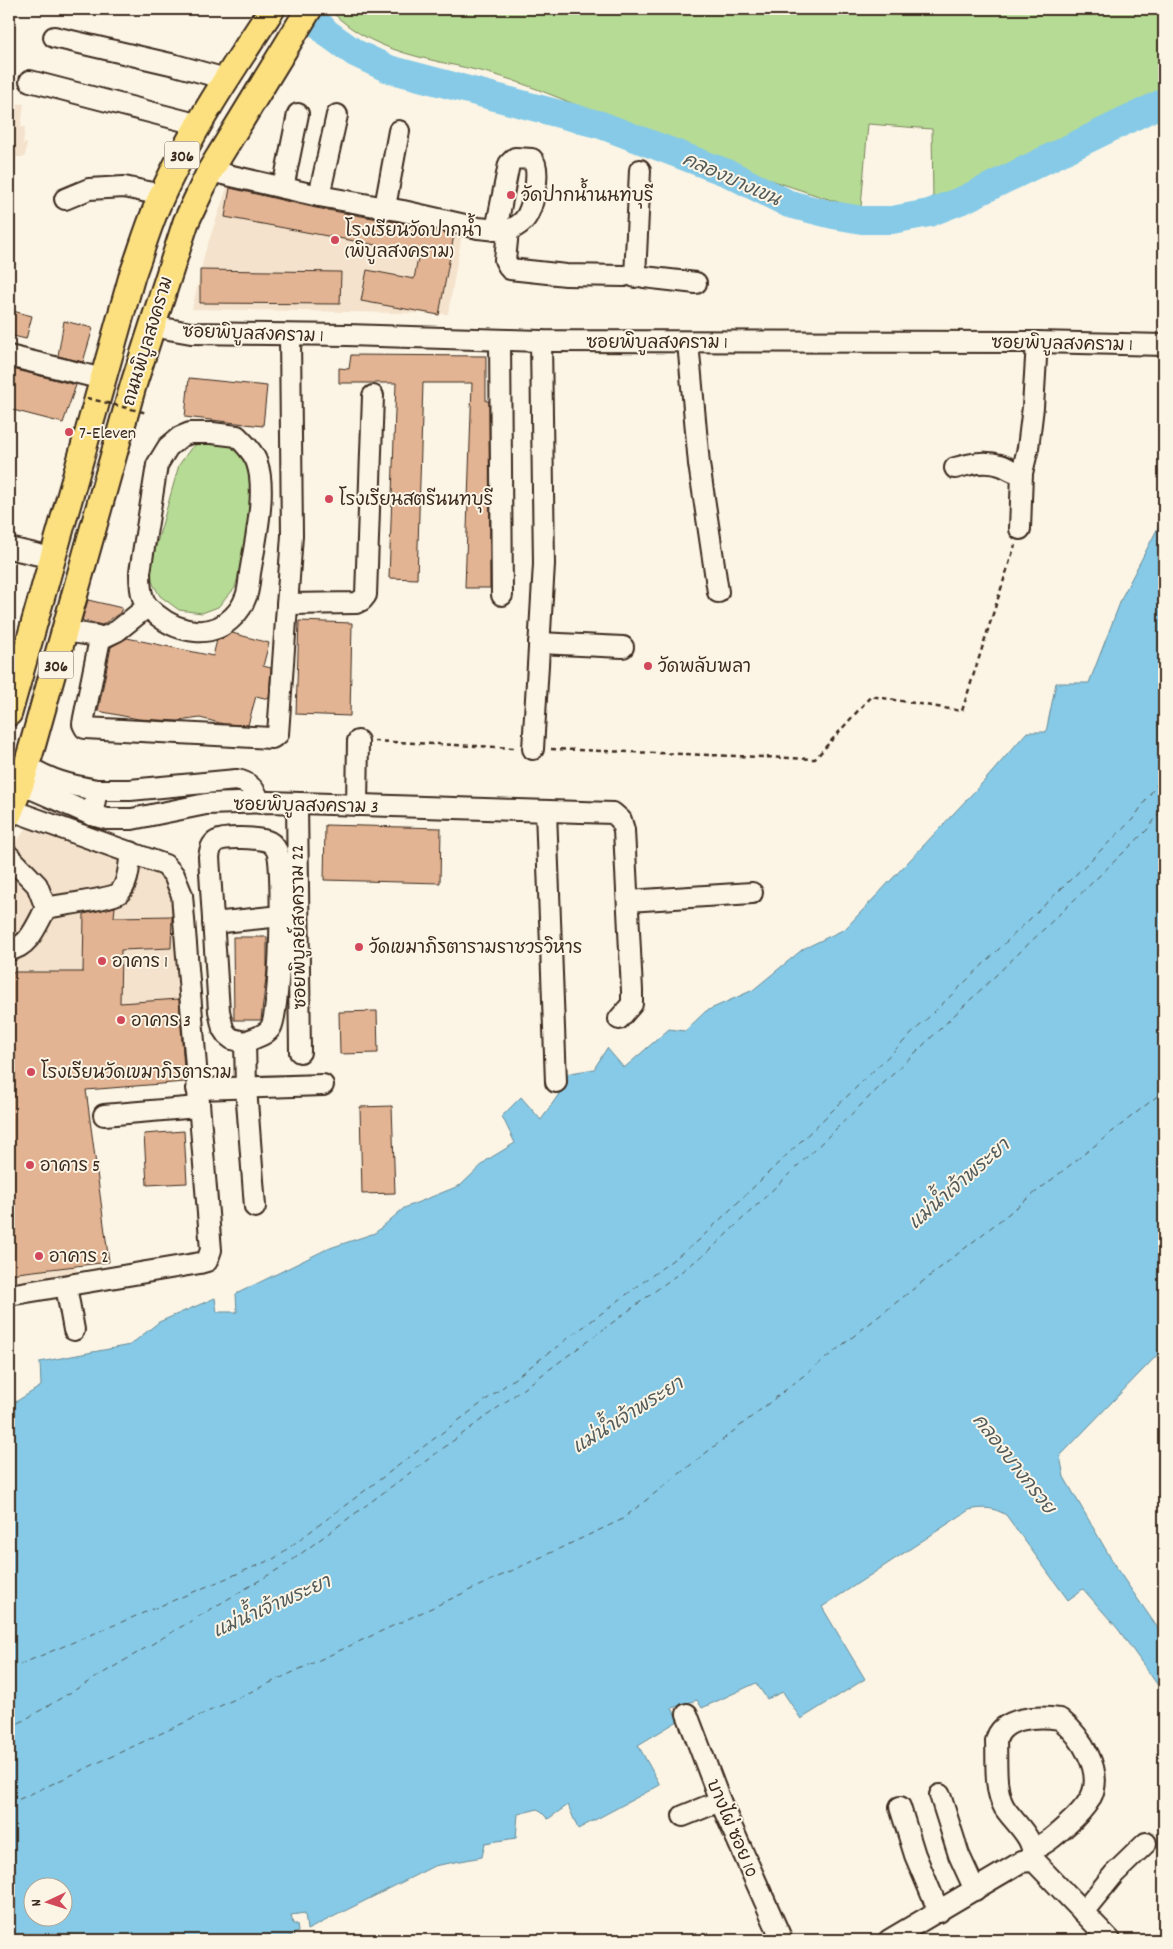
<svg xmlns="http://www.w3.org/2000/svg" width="1173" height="1949" font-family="Dekko,'Playpen Sans Thai',sans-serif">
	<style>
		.built { fill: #f4e2cc }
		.green { fill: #b6db95; stroke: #78825a }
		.water { fill: #86cae7; stroke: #688a97; fill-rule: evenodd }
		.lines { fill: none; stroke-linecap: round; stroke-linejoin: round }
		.river { stroke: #86cae7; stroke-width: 28 }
		.ferry { stroke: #525a5a; stroke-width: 1; stroke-dasharray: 6 5; stroke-linecap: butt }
		.building { fill: #e2b493; stroke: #3b2a1e }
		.minor-casing { stroke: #3b2a1e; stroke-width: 24 }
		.major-casing { stroke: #3b2a1e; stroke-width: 29 }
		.path { stroke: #3b2a1e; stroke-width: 2.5; stroke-dasharray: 5 4; stroke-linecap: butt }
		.minor { stroke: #fcf5e5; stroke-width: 20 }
		.major { stroke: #fce080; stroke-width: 25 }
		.path-bridge { stroke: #3b2a1e; stroke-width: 2.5; stroke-dasharray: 5 4; stroke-linecap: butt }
		.poi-dot { fill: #d1495b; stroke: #fcf5e5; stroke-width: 2 }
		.labels { text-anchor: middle; stroke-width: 4; stroke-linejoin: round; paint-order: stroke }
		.shield { fill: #fcf5e5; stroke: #75675a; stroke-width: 1 }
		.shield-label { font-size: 16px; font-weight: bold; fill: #3b2a1e }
		.poi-label { font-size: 18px; fill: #3b2a1e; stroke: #fcf5e5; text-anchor: start }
		.street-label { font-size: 18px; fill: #3b2a1e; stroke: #fcf5e5 }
		.water-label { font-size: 19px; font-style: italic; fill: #525a5a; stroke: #fcf5e5 }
	</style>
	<rect width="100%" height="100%" fill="#fcf5e5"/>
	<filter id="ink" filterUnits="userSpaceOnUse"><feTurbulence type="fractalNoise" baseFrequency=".02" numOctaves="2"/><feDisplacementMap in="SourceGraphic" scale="10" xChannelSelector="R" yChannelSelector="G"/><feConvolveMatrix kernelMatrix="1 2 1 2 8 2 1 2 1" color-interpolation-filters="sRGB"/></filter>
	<g filter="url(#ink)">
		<!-- built -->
		<g class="built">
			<polygon points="9,93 13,93 13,103 24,104 21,127 25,127 23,144 27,143 25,157 9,157"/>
			<polygon points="229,182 463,229 448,314 192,309 205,252"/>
			<polygon points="29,825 167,876 176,897 186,1042 52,1054 55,1090 77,1274 9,1287 9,851"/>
		</g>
		<!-- green -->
		<g class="green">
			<path d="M332,9H1164V93L962,190L933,201L932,129L868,124L861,207H854C770,182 689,150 607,118C576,105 544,91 512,80C450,59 379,61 330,10Z"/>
			<polygon points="205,439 241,439 262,485 235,588 218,607 202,613 179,610 160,596 152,582 151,564 179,465 191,448"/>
		</g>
		<!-- water -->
		<path class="water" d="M1164,516V1348L1060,1456L1064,1477L1117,1569L1164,1637V1694L1118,1629L1083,1589L1068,1600L1006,1515C993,1507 983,1507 969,1510L822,1607L865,1679L801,1719L783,1692L767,1699L756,1683L702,1708L697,1700L672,1708L678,1721L638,1745L660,1785L578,1829L568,1805L548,1819L538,1809L518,1814L516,1838L485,1843L482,1857L434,1866L307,1930L305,1913L291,1915L293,1924H297L298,1932L281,1940H9V1406L41,1386L40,1362L130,1345L159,1322L215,1298L217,1312H237L236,1294L327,1249L375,1233L404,1208L461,1185L487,1160L515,1143L502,1116L521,1097L541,1120L561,1091L565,1074L594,1069L607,1048L624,1068L669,1029L685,1031L706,1011L753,990L803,949L845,929L986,779L1027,732H1046L1056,683H1089L1123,595ZM32,1886H62V1916H32Z"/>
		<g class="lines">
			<!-- river -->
			<polyline class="river" points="305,9 327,33 355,53 389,69 601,125 730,174 789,204 833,215 862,220 892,220 929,213 965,199 1164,102"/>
			<!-- ferry -->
			<g class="ferry">
				<polyline points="9,1669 275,1558 698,1241 1133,819 1164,774"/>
				<polyline points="9,1729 287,1564 709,1251 1148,829 1164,806"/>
				<polyline points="9,1804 621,1520 1160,1094 1164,1087"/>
			</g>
		</g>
		<!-- building -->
		<g class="building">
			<polygon points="230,188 316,208 401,223 454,235 439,315 361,301 367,270 414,279 419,253 225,217"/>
			<polygon points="200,270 341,272 340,304 200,303"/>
			<polygon points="9,310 32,316 26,339 9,335"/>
			<polygon points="64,321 93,328 83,362 58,356"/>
			<polygon points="351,355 486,356 486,401 489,401 490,588 465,588 472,383 423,383 417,579 389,578 396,383 339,383 339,368 349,369"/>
			<polygon points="9,368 76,385 63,423 9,409"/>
			<polygon points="189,378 267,386 263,426 185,417"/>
			<polygon points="88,600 122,608 120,613 102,625 82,620"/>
			<polygon points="299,621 352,623 350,716 296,714"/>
			<polygon points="232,633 269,643 263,666 271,668 269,699 256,696 248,725 224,724 200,718 178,721 138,719 98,711 111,647 127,638 213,656 217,640"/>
			<polygon points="325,825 441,828 440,883 324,880"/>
			<polygon points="115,907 114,917 172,916 171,948 121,950 120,1003 179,999 185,1082 86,1090 109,1262 9,1274 9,972 83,972 84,914"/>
			<polygon points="233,937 267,937 267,970 261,1020 234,1020"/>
			<polygon points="377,1011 378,1053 340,1054 339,1012"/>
			<polygon points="392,1106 395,1193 362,1194 360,1107"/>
			<polygon points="184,1131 187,1183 147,1185 144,1134"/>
		</g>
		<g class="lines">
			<defs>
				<g id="minor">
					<polyline points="54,37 175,65 226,79"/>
					<polyline points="30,81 200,125"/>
					<polyline points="210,171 319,196 403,211 478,228 508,231 505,260 510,269 566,275 624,276"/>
					<polyline points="283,188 298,114"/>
					<polyline points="319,196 337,115"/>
					<polyline points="65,199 89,189 124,187 162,195"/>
					<polyline points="385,207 399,131"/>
					<path d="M496,230L509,164L515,158L532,159C542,168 533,210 524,220C520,225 513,228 508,231"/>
					<polyline points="635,277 640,170"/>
					<polyline points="644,277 696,283"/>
					<polyline points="151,326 191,333 347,335 541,341 1037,342 1164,345"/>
					<polyline points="500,340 502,595"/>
					<polyline points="688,342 699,464 718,592"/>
					<polyline points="9,356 103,379"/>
					<path d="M190,433H212L237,436C245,444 254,453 257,463C267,491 255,543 250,573C249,581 249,591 245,599C243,605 237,613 233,617C212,639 179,633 157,615C151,610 145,606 143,598C140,590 140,581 140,572L157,465L168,447L180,437Z"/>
					<path d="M955,468C970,464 985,460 1000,465C1008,467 1014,474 1022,473"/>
					<polyline points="1020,529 1022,473 1028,448 1033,407 1037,342"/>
					<polyline points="9,548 52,558"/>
					<polyline points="287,604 356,603 362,600 366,595 373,396"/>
					<polyline points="65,631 97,636 100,639 84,718 83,724 85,728 272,738 278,734 292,535 290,336"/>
					<polyline points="100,639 117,631 147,607"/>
					<polyline points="539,643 623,647"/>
					<polyline points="533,749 544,564 541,341"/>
					<path d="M27,766C52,781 68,785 97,790"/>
					<polyline points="21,784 92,815 107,819 132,819 206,804 269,802 613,813 621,820 624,830 632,991 632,1004 619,1019"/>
					<polyline points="297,803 300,1052"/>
					<polyline points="357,805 358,741"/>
					<polyline points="546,811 556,1082"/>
					<path d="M92,815L97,790H130L236,780C250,782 256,790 260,803"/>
					<polyline points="9,856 37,885 46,908"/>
					<polyline points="628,901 752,893"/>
					<polyline points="213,923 281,916"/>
					<path d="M9,950C29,948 37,924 46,908C59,905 111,899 119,893C129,884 129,864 131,852"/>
					<path d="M245,1042C254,1038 267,1035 271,1027C280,1012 284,868 277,851C275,847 271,842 267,841C257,838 226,836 217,841C211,844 210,851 209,857L219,1011L223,1029L227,1035L232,1039L245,1042L246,1088L255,1207"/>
					<polyline points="197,1089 323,1085"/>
					<polyline points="104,1115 198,1107"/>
					<polyline points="66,1286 74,1330"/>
					<polyline points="9,1295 200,1263 207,1261 211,1250 182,895 174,875 165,865 11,810"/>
					<polyline points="687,1714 720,1801 782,1940"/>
					<polyline points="940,1795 959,1855 975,1890"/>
					<polyline points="900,1807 915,1855 939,1912"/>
					<polyline points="683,1816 720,1801"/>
					<path d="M1031,1861C1039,1841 1013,1822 1004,1807C994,1789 997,1761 996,1741C1001,1716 1040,1716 1060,1719C1081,1736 1105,1772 1090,1799C1084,1809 1076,1817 1067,1825C1056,1835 1046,1844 1033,1849"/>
					<polyline points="1083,1912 1114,1874 1146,1843"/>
					<polyline points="889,1940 1021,1862 1031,1861 1036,1863 1110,1940"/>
				</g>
				<g id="major">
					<path d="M9,713L132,276C141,252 148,227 158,204C188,135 231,71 272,9"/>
					<polyline points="9,814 21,784 32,747 133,386 186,222 210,171 309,9"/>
				</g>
			</defs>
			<!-- minor casing -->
			<use href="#minor" class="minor-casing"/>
			<!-- major casing -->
			<use href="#major" class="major-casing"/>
			<!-- path -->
			<g class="path">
				<polyline points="374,741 516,748"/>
				<polyline points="551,749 815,759 871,696 962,711 1015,545"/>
			</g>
			<!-- minor -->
			<use href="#minor" class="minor"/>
			<!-- major -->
			<use href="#major" class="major"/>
			<!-- path-bridge -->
			<polyline class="path-bridge" points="87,398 147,413"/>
		</g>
	</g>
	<!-- markers -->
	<g class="poi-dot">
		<circle cx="511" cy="195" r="5"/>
		<circle cx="335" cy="240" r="5"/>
		<circle cx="69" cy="432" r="5"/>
		<circle cx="329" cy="499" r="5"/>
		<circle cx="648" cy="666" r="5"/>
		<circle cx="359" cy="947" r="5"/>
		<circle cx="102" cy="961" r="5"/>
		<circle cx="121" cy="1020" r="5"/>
		<circle cx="31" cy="1072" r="5"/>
		<circle cx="30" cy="1165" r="5"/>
		<circle cx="39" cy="1256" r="5"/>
	</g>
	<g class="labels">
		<!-- shield labels -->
		<g class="shield">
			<rect x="164.5" y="141.5" width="35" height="27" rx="4"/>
			<rect x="38.5" y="651.5" width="35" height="27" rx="4"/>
		</g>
		<g class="shield-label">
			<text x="182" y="161">306</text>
			<text x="56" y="671">306</text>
		</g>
		<!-- poi labels -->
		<g class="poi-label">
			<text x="521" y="201">วัดปากน้ำนนทบุรี</text>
			<text x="345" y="236">โรงเรียนวัดปากน้ำ<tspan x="345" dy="21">(พิบูลสงคราม)</tspan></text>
			<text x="79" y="438">7-Eleven</text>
			<text x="339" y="505">โรงเรียนสตรีนนทบุรี</text>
			<text x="658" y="672">วัดพลับพลา</text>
			<text x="369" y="953">วัดเขมาภิรตารามราชวรวิหาร</text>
			<text x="112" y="967">อาคาร 1</text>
			<text x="131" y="1026">อาคาร 3</text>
			<text x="41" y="1078">โรงเรียนวัดเขมาภิรตาราม</text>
			<text x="40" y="1171">อาคาร 5</text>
			<text x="49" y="1262">อาคาร 2</text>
		</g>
		<!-- street labels -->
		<g class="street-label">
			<text transform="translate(253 333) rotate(2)" y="6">ซอยพิบูลสงคราม 1</text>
			<text transform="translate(147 341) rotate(-73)" y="6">ถนนพิบูลสงคราม</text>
			<text x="657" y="348">ซอยพิบูลสงคราม 1</text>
			<text transform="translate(1062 343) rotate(1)" y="6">ซอยพิบูลสงคราม 1</text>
			<text transform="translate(306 805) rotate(1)" y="6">ซอยพิบูลสงคราม 3</text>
			<text transform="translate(298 927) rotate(-91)" y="6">ซอยพิบูลย์สงคราม 22</text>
			<text transform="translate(733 1828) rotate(67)" y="6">บางไผ่ ซอย 10</text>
		</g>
		<!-- water labels -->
		<g class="water-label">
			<text transform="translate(732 178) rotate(24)" y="7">คลองบางเขน</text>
			<text transform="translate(958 1183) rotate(-41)" y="7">แม่น้ำเจ้าพระยา</text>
			<text transform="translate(627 1414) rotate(-32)" y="7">แม่น้ำเจ้าพระยา</text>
			<text transform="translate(1015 1463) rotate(52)" y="7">คลองบางกรวย</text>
			<text transform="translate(271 1605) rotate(-24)" y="7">แม่น้ำเจ้าพระยา</text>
		</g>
	</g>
	<!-- margin -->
	<rect width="1173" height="1949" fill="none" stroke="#fcf5e5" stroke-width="30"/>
	<rect x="15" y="15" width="1143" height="1919" fill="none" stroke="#3b2a1e" stroke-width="2" filter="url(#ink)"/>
	<!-- north arrow -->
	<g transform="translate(48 1902) rotate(266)"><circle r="24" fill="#fcf5e5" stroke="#afa495"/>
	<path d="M0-4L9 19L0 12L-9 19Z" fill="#d1495b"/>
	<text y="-8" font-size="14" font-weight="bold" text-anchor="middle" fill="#3b2a1e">N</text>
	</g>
</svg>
